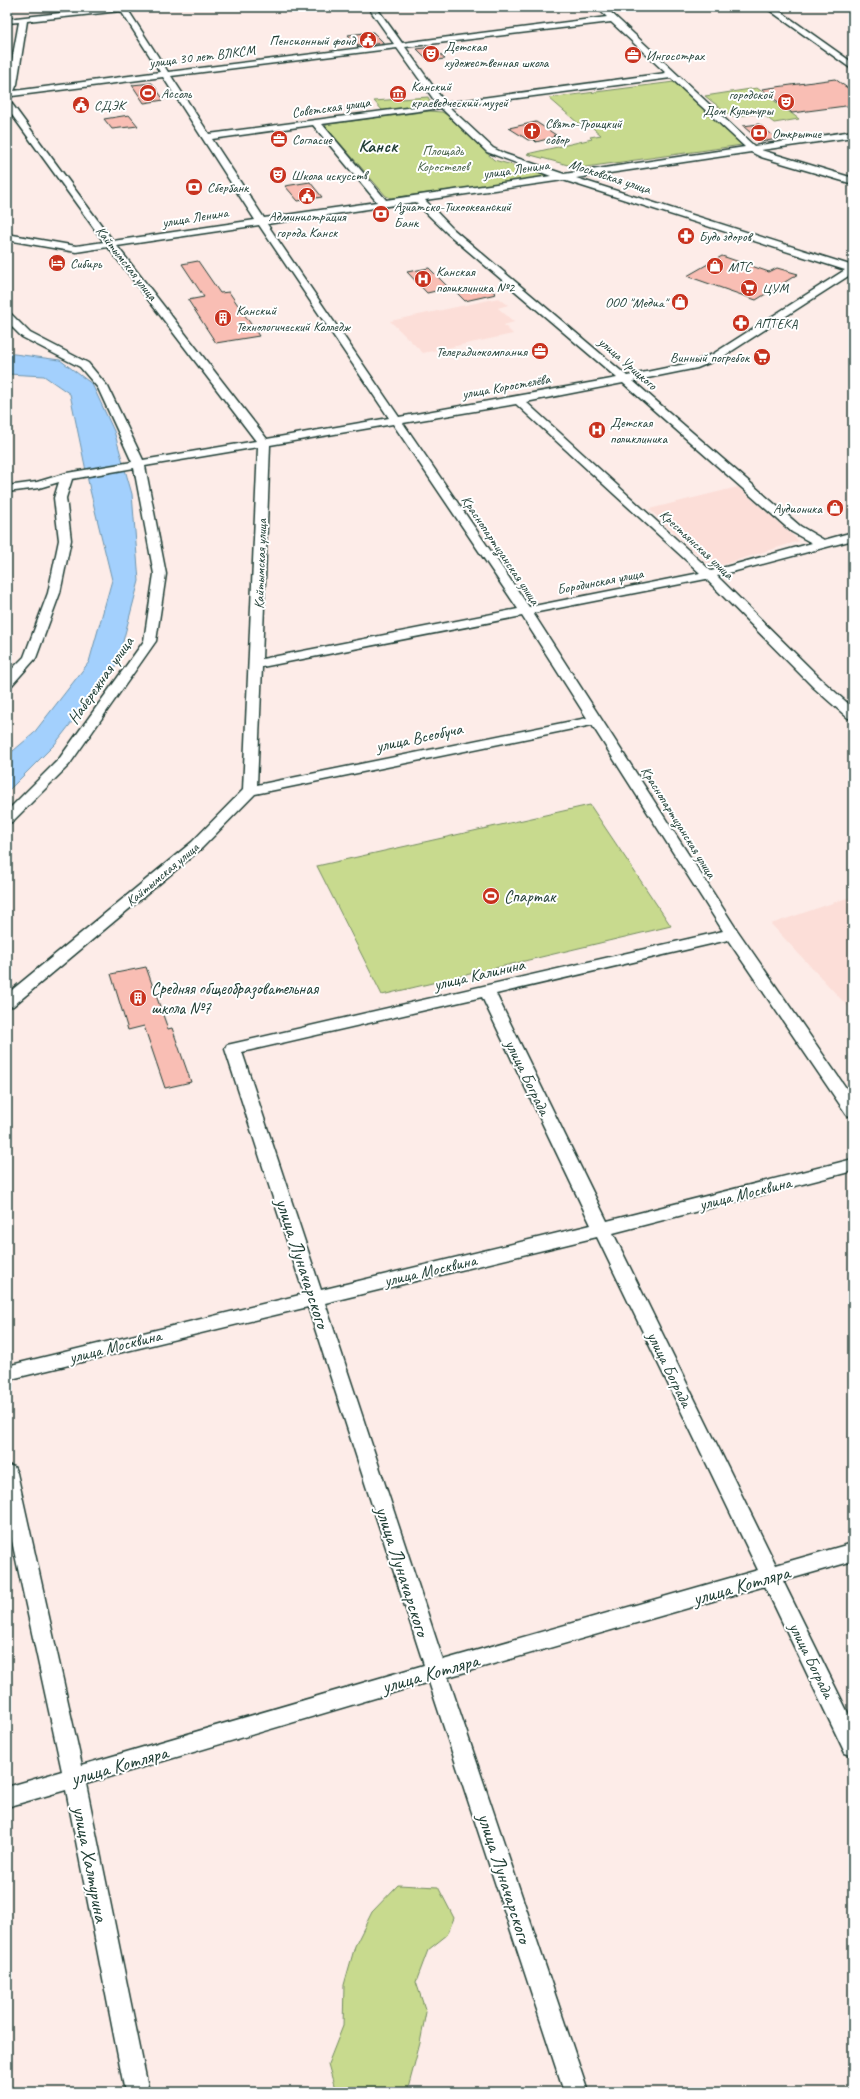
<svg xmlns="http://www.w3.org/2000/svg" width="860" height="2099" font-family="Caveat,sans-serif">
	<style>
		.built { fill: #fcded8 }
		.green { fill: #c8da8e; stroke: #748c61 }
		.water { fill: #a3d0fd; stroke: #6e95ad }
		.building { fill: #f9beb4; stroke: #1f3d34 }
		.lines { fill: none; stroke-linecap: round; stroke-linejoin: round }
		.minor-casing { stroke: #1f3d34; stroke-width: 3 }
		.minor { fill: #fff; fill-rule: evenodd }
		.labels { text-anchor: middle; stroke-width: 4; stroke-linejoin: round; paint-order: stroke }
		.far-poi-label { font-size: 14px; fill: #1f3d34; stroke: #fff; text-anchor: start }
		.far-street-label { font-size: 14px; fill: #1f3d34; stroke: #fff }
		.far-park-label { font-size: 14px; fill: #49644a; stroke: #fff }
		.street-label { font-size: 17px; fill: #1f3d34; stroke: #fff }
		.poi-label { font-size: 17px; fill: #1f3d34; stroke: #fff; text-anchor: start }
		.far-district-label { font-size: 18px; font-weight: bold; fill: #1f3d34; stroke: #fff }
		.near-street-label { font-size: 20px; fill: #1f3d34; stroke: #fff }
	</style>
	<rect width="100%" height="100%" fill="#fdece8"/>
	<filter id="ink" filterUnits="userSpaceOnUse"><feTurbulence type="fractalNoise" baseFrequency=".025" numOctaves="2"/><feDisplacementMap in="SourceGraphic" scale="8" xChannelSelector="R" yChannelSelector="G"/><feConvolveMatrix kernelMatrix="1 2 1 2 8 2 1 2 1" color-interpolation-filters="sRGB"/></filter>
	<g filter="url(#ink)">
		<!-- built -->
		<g class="built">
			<polygon points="499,298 508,305 498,308 514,322 504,325 513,334 423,353 390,321"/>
			<polygon points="738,487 799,541 712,568 649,509"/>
			<polygon points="853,896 853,1012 771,924"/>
		</g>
		<!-- green -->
		<g class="green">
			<polygon points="674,82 742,145 579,168 527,154 592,139 590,137 601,135 586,122 579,124 549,98"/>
			<polygon points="757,88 799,119 774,123 761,113 732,117 705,96"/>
			<polygon points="428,97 430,101 424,105 383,111 374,101"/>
			<polygon points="429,111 442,112 447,115 494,160 549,175 546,177 391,198 386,196 325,126 329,124"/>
			<polygon points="590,805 671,926 382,995 317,866"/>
			<polygon points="398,1885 438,1887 454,1918 447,1935 428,1950 416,1982 426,2012 420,2043 407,2092 336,2092 328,2064 343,2026 344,1985 355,1946 372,1912"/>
		</g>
		<!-- water -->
		<polygon class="water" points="7,353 60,360 92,384 114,431 132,494 139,581 117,664 55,744 7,792 7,756 33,734 89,662 112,580 90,490 70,394 44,376 7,374"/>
		<!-- building -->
		<g class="building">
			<polygon points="373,32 384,43 358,46 348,35"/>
			<polygon points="432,47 445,59 429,61 417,49"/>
			<polygon points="835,79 853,92 853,105 792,113 762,89"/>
			<polygon points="152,83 164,100 144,103 132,85"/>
			<polygon points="129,115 138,126 112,129 104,119"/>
			<polygon points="536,122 556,135 553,136 555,137 536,142 533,139 528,140 509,128"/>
			<polygon points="759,124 777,139 761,142 743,126"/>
			<polygon points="310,182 322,197 298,201 285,186"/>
			<polygon points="722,256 769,272 777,268 798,274 756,300 687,276"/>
			<polygon points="198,261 220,293 229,292 259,336 216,343 188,300 204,297 182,264"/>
			<polygon points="429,268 449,288 427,293 407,272"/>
			<polygon points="486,285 496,294 465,301 455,291"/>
			<polygon points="146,967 168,1029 172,1028 191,1082 165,1088 144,1026 128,1030 111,974"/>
		</g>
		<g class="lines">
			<defs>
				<g id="minor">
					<path d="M114,7H140L128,10L168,72L394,44L368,7H376L402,43L607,17L596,7H605L754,146L853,131V137L761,150L853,178V184L761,157L751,152L576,178L853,266V273L721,358L697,368L633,381L800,526L824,540L853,532V540L717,576L824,682L853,708V719L848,718L814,688L706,579L533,613L737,930L853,1098V1117L847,1115L728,940L496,994L607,1221L853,1159V1171L613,1233L776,1565L853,1543V1561L783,1581L853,1723V1756L845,1753L765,1586L448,1677L588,2092H564L429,1682L86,1784L149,2092H125L66,1790L7,1807V1787L62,1771L7,1518V1465L14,1467L17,1473L82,1765L424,1665L308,1307L7,1380V1366L304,1294L225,1049L227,1045L723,931L592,725L255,794L202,848L13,1006L7,1007V994L192,842L243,790L258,447L145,466L166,574L156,641L69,765L12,822L7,823V811L59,759L144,641L154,574L134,468L72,479L66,498L71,540L60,593L36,658L12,685L7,686V674L24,657L48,593L59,540L54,498L59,482L39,488L7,492V486L37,482L67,473L132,462L98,388L80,367L22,337L7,322V313L11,314L30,333L88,363L108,387L143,460L256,441L108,247L76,252L7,240V234L76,246L104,242L7,108V88L19,22L7,23V19ZM121,11L160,72L14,91L17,84L27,21ZM611,22L666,73L445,103L405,47ZM397,48L437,104L209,134L171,76ZM163,77L255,220L113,241L9,100L12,96ZM671,78L745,147L564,174L505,154L493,148L449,107ZM441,108L487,152L551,176L386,200L322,124ZM313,125L377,202L264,218L212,139ZM563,180L845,270L713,354L690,363L627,376L453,229L425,200ZM415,202L447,233L617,378L399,417L267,224ZM259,225L389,418L267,439L117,246ZM623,383L792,532L812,543L711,571L526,402ZM516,404L700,573L529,607L403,423ZM393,424L518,609L262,659L270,445ZM522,616L587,718L257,785L262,667ZM482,997L591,1225L321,1290L242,1052ZM597,1237L758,1570L443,1660L325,1303Z"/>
					<polygon points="765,7 774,7 853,63 853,70"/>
				</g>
			</defs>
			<!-- minor casing -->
			<use href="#minor" class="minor-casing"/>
			<!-- minor -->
			<use href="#minor" class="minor"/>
		</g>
	</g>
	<!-- icons -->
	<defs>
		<symbol id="civic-disc" viewBox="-11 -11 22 22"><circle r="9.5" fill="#c8321e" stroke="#fff"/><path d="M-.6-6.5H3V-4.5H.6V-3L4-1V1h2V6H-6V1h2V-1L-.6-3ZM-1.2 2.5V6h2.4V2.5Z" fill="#fff"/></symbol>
		<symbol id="theatre-disc" viewBox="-11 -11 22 22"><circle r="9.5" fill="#c8321e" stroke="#fff"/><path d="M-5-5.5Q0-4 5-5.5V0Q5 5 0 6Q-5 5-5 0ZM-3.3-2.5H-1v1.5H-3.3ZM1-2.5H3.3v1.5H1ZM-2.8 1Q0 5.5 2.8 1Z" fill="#fff"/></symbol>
		<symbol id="office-disc" viewBox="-11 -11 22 22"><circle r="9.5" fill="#c8321e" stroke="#fff"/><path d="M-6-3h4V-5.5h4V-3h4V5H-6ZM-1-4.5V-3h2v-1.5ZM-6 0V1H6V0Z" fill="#fff"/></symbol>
		<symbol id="stadium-disc" viewBox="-11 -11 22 22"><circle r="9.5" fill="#c8321e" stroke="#fff"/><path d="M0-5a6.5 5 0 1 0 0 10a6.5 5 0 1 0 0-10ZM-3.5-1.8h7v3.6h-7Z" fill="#fff"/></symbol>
		<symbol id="museum-disc" viewBox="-11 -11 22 22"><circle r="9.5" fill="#c8321e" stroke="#fff"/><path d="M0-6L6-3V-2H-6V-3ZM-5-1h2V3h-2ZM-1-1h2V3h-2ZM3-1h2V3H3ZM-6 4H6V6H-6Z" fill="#fff"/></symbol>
		<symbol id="church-disc" viewBox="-11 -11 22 22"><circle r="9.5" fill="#c8321e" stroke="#fff"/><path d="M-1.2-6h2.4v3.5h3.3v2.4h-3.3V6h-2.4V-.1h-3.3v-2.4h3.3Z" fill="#fff"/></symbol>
		<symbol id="bank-disc" viewBox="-11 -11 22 22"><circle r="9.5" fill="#c8321e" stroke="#fff"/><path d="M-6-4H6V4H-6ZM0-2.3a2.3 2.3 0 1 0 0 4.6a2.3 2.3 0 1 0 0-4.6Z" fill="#fff"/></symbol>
		<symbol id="pharmacy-disc" viewBox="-11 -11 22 22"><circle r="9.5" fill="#c8321e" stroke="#fff"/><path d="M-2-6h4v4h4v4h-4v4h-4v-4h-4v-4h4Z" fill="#fff"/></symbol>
		<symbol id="hotel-disc" viewBox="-11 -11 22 22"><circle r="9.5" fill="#c8321e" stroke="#fff"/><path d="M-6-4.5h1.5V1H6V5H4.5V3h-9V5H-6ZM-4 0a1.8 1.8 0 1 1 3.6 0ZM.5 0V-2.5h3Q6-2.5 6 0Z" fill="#fff"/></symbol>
		<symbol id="shop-disc" viewBox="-11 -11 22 22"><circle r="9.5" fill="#c8321e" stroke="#fff"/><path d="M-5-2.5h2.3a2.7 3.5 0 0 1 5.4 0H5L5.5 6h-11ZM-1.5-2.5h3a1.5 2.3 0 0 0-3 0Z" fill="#fff"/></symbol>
		<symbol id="hospital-disc" viewBox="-11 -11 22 22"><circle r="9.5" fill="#c8321e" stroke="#fff"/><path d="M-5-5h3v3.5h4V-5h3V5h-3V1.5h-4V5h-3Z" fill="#fff"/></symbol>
		<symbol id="supermarket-disc" viewBox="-11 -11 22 22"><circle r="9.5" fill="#c8321e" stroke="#fff"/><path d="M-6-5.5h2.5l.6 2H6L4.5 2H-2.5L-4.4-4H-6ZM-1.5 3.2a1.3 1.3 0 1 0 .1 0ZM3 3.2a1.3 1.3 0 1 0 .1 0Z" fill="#fff"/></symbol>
		<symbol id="building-disc" viewBox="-11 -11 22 22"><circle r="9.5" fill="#c8321e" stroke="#fff"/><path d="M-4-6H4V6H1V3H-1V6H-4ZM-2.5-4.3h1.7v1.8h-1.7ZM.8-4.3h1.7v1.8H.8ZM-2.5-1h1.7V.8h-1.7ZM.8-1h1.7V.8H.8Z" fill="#fff"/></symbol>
	</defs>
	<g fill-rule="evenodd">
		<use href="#civic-disc" x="358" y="30" width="20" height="20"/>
		<use href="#theatre-disc" x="421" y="44" width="20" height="20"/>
		<use href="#office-disc" x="623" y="45" width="20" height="20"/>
		<use href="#stadium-disc" x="138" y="83" width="20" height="20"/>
		<use href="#museum-disc" x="388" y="84" width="20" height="20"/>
		<use href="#theatre-disc" x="776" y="92" width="20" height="20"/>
		<use href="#civic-disc" x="71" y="95" width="20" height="20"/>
		<use href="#church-disc" x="522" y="121" width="20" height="20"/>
		<use href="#bank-disc" x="749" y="123" width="20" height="20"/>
		<use href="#office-disc" x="269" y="129" width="20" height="20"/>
		<use href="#theatre-disc" x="268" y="165" width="20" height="20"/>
		<use href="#bank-disc" x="184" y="177" width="20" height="20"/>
		<use href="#civic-disc" x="297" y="186" width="20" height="20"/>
		<use href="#bank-disc" x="371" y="204" width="20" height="20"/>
		<use href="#pharmacy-disc" x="676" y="226" width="20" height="20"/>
		<use href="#hotel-disc" x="47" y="253" width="20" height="20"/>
		<use href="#shop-disc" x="705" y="256" width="20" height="20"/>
		<use href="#hospital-disc" x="413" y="269" width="20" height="20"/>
		<use href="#supermarket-disc" x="739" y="278" width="20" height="20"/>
		<use href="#shop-disc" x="670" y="292" width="20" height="20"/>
		<use href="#building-disc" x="213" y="308" width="20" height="20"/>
		<use href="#pharmacy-disc" x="731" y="313" width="20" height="20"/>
		<use href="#office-disc" x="530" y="341" width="20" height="20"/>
		<use href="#supermarket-disc" x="752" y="347" width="20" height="20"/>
		<use href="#hospital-disc" x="587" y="420" width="20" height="20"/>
		<use href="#shop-disc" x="825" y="498" width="20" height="20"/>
		<use href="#stadium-disc" x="481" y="886" width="20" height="20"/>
		<use href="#building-disc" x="128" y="988" width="20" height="20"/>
	</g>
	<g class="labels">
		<!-- far-poi labels -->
		<g class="far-poi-label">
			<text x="355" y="45" text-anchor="end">Пенсионный фонд</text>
			<text x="444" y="51">Детская<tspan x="444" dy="16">художественная школа</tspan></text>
			<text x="646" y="60">Ингосстрах</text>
			<text x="411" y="91">Канский<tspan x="411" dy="16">краеведческий музей</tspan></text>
			<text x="161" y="98">Ассоль</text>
			<text x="773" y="99" text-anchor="end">городской<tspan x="773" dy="16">Дом Культуры</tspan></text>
			<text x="94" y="110">СДЭК</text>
			<text x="545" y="128">Свято-Троицкий<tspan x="545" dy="16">собор</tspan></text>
			<text x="772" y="138">Открытие</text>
			<text x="292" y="144">Согласие</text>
			<text x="291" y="180">Школа искусств</text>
			<text x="207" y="192">Сбербанк</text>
			<text x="394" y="211">Азиатско-Тихоокеанский<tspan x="394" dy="16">Банк</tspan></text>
			<text x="307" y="221" text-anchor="middle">Администрация<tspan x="307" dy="16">города Канск</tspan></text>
			<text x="699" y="241">Будь здоров</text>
			<text x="70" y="268">Сибирь</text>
			<text x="728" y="271">МТС</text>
			<text x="436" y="276">Канская<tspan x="436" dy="16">поликлиника №2</tspan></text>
			<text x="762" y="293">ЦУМ</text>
			<text x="667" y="307" text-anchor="end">ООО "Медиа"</text>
			<text x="236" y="315">Канский<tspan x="236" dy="16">Технологический Колледж</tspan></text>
			<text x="754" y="328">АПТЕКА</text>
			<text x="527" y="356" text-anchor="end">Телерадиокомпания</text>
			<text x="749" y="362" text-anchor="end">Винный погребок</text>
			<text x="610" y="427">Детская<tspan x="610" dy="16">поликлиника</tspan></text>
			<text x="822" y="513" text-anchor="end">Аудионика</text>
		</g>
		<!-- far-street labels -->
		<g class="far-street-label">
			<text transform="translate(202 56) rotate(-7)" y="5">улица 30 лет ВЛКСМ</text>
			<text transform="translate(331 107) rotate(-8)" y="5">Советская улица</text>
			<text transform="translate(516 169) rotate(-8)" y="5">улица Ленина</text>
			<text transform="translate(610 176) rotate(18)" y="5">Московская улица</text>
			<text transform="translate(195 217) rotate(-9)" y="5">улица Ленина</text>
			<text transform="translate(127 263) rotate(52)" y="5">Кайтымская улица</text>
			<text transform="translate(628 363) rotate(41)" y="5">улица Урицкого</text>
			<text transform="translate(506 386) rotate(-10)" y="5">улица Коростелёва</text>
			<text transform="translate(697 544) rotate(43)" y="5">Крестьянская улица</text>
			<text transform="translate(501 550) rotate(56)" y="5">Краснопартизанская улица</text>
			<text transform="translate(260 564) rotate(-88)" y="5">Кайтымская улица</text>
			<text transform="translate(600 581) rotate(-11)" y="5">Бородинская улица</text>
			<text transform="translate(679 822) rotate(58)" y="5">Краснопартизанская улица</text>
			<text transform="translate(162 874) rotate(-40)" y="5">Кайтымская улица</text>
		</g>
		<!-- far-park labels -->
		<g class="far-park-label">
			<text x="443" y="155">Площадь<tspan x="443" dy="16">Коростелев</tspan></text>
		</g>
		<!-- street labels -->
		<g class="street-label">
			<text transform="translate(100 680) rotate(-55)" y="6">Набережная улица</text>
			<text transform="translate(419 737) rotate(-12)" y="6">улица Всеобуча</text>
			<text transform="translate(479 974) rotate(-13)" y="6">улица Калинина</text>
			<text transform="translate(528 1077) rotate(64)" y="6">улица Бограда</text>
			<text transform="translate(745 1193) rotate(-14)" y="6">улица Москвина</text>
			<text transform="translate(430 1270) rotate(-13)" y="6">улица Москвина</text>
			<text transform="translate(115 1346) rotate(-14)" y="6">улица Москвина</text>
			<text transform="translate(670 1369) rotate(64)" y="6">улица Бограда</text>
			<text transform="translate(812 1660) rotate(64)" y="6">улица Бограда</text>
		</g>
		<!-- poi labels -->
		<g class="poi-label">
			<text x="504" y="902">Спартак</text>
			<text x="151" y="994">Средняя общеобразовательная<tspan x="151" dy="20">школа №7</tspan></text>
		</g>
		<!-- far-district labels -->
		<g class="far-district-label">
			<text x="378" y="152">Канск</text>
		</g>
		<!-- near-street labels -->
		<g class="near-street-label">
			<text transform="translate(303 1263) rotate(72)" y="7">улица Луначарского</text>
			<text transform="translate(403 1571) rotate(72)" y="7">улица Луначарского</text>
			<text transform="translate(741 1585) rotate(-16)" y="7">улица Котляра</text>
			<text transform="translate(430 1673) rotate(-16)" y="7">улица Котляра</text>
			<text transform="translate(119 1765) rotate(-16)" y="7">улица Котляра</text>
			<text transform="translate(91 1864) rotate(79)" y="7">улица Халтурина</text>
			<text transform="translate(505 1878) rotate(72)" y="7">улица Луначарского</text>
		</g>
	</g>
	<!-- margin -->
	<rect width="860" height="2099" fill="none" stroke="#fff" stroke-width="24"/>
	<rect x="12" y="12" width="836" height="2075" fill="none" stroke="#1f3d34" stroke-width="1.5" filter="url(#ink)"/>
</svg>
